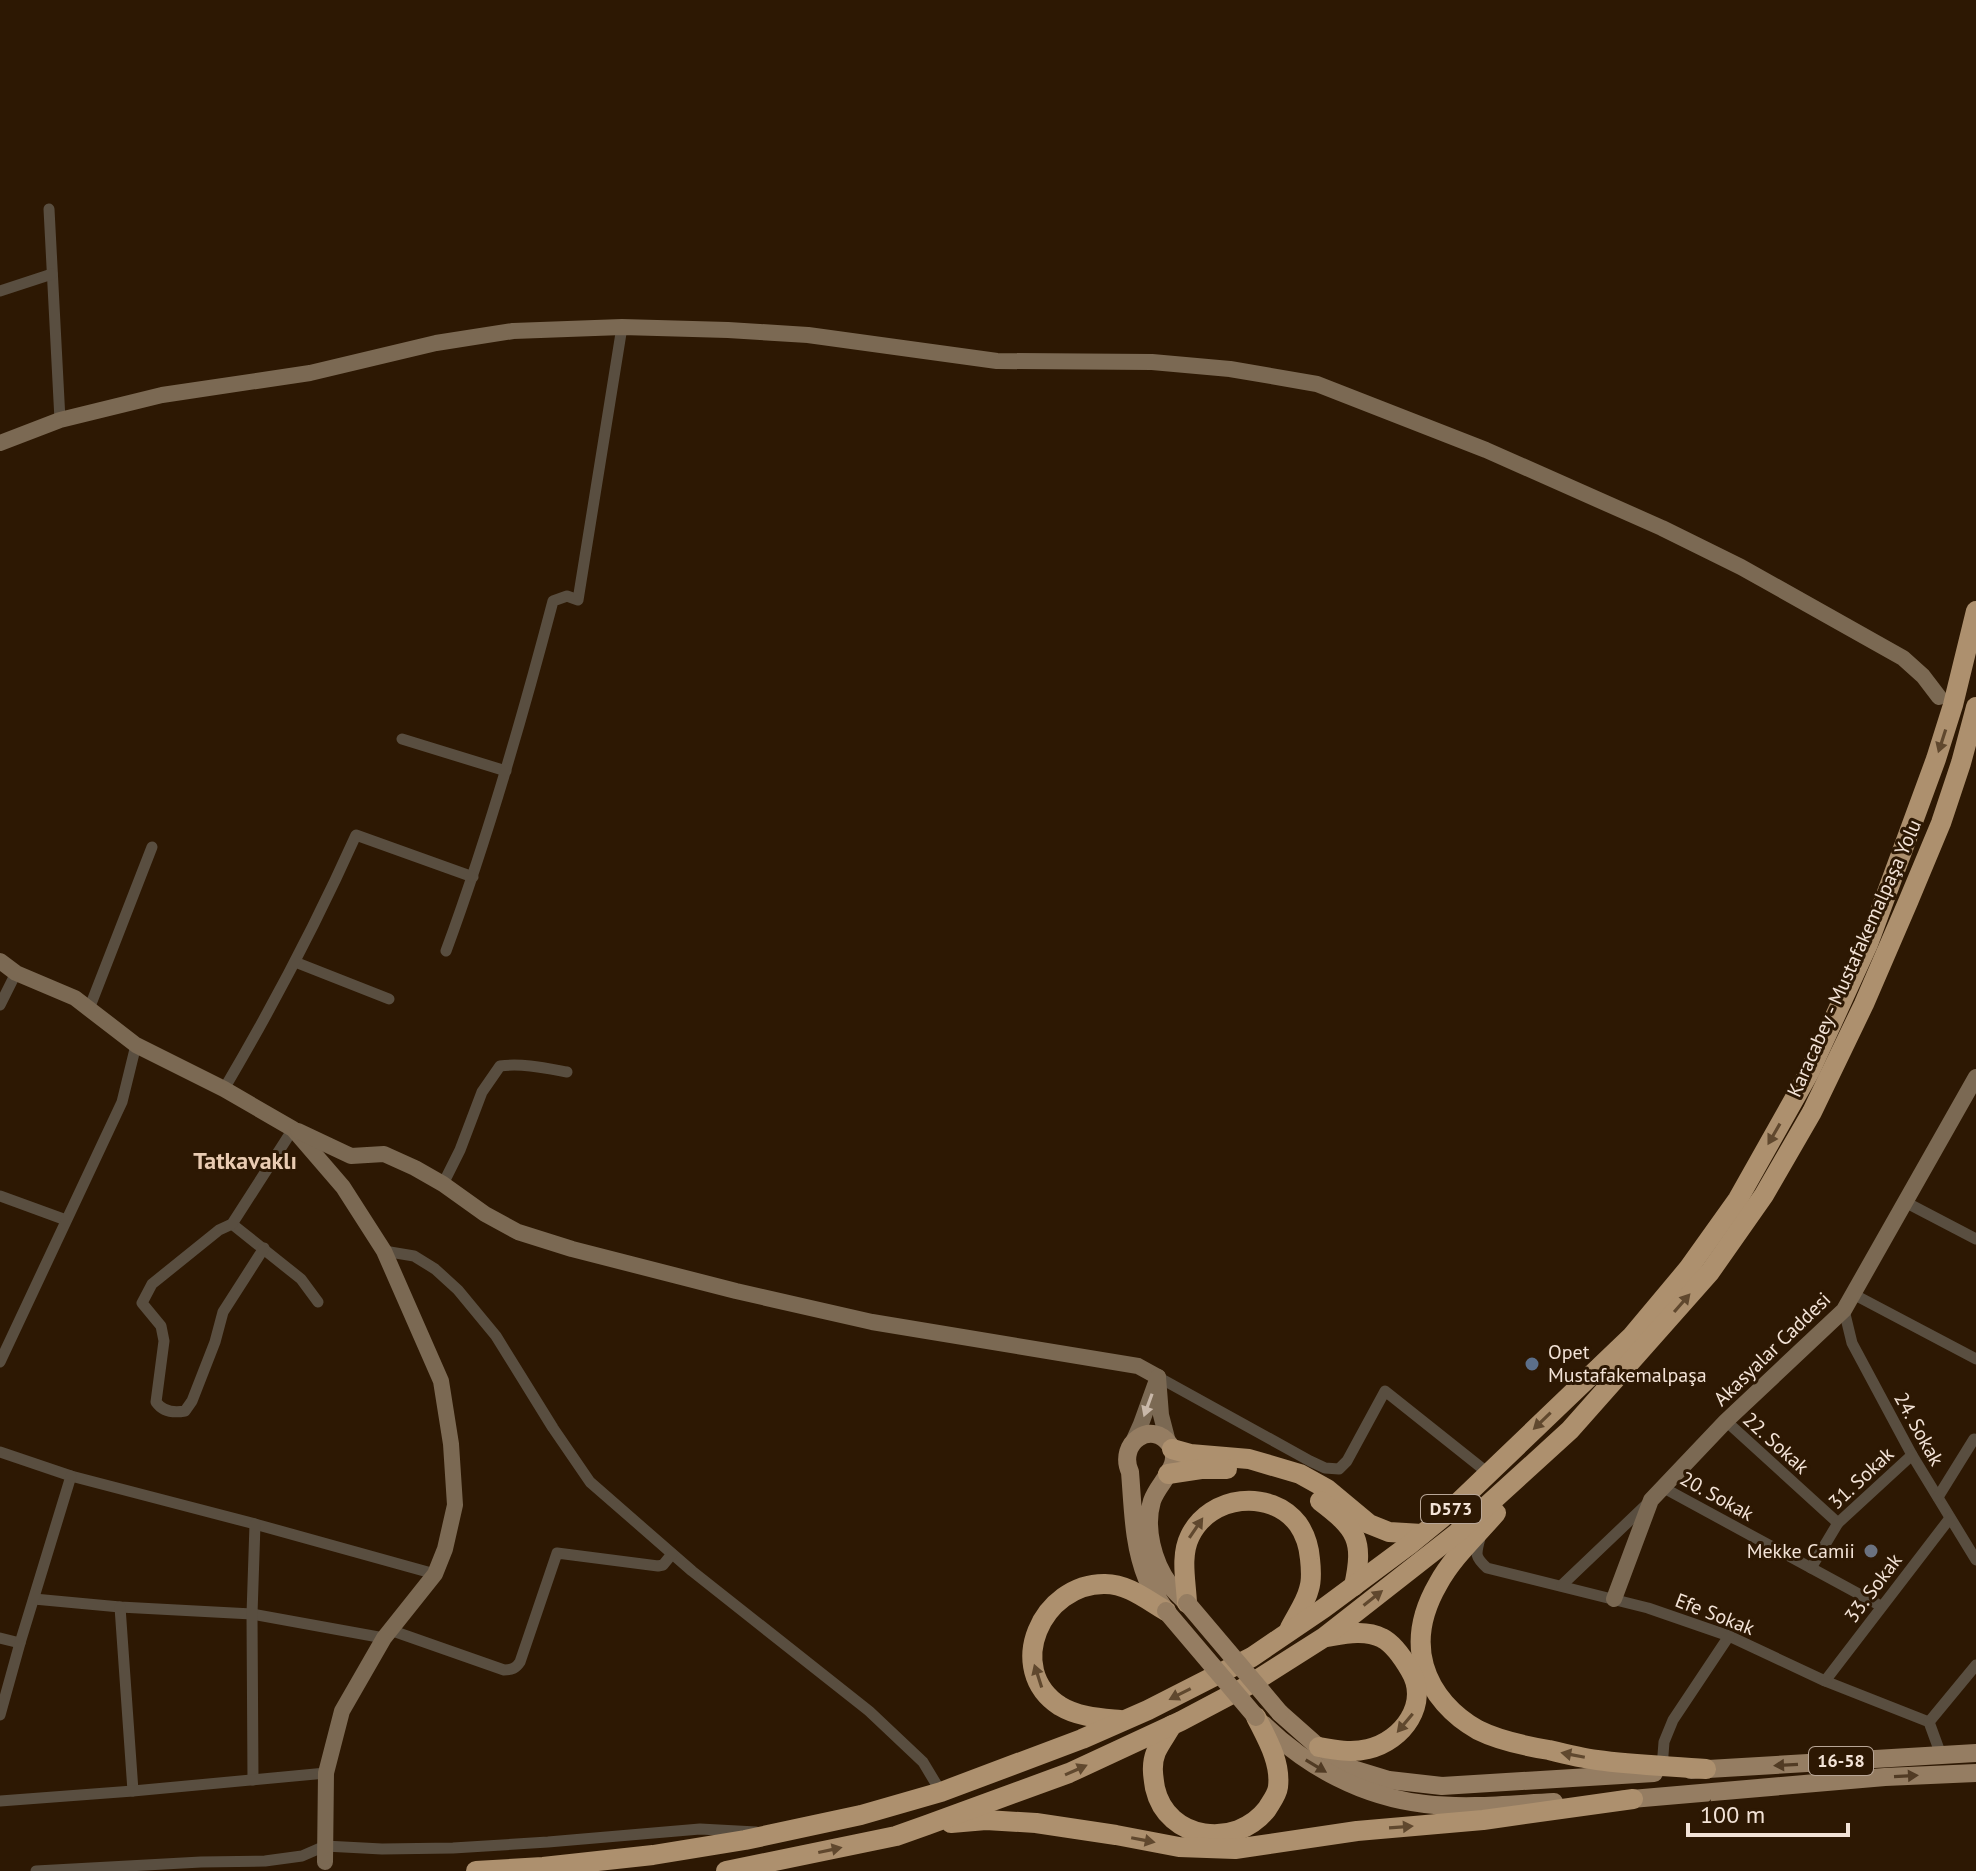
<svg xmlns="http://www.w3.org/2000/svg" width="1976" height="1871" font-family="'PT Sans',sans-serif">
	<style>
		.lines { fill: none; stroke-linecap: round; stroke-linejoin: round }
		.street { stroke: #594e40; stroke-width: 11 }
		.secondary { stroke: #7b6953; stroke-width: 16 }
		.primary { stroke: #957d62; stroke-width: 18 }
		.highway { stroke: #ad906e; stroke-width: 20 }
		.primary-bridge { stroke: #957d62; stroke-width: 18 }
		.oneway { fill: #60482e }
		.oneway2 { fill: #c9b8a9 }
		.oneway3 { fill: #513b24 }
		.service-dot { fill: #5c6f8a; stroke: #2d1803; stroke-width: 3 }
		.worship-dot { fill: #6b7280; stroke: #2d1803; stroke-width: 3 }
		.labels { text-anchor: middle; stroke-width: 6; stroke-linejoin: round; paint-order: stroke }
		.shield { fill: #2d1803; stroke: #b8a697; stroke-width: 2 }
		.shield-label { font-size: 18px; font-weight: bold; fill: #f3e3d7 }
		.street-label { font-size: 20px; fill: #f3e3d7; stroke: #2d1803 }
		.poi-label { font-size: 20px; fill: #f3e3d7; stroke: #2d1803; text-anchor: start }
		.quarter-label { font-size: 24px; font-weight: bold; fill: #e9cbb2; stroke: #2d1803 }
	</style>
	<rect width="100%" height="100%" fill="#2d1803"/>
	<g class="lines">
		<!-- street -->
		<g class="street">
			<polyline points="49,209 60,420"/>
			<polyline points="0,291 52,274"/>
			<polyline points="402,739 506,771"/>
			<path d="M446,951C488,837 522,719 553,601L567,596L578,600L622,327"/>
			<polyline points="295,962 389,999"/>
			<polyline points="0,1005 16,973"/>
			<polyline points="89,1009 152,847"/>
			<path d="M224,1089C273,1006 317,922 356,835L473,877"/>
			<path d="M443,1184L460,1150L482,1092L500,1066C522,1063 545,1068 567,1072"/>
			<polyline points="0,1196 66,1220"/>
			<polyline points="1907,1203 1976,1239"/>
			<polyline points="232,1224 301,1279 318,1302"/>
			<path d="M264,1248L223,1312L215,1342L192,1401L185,1411C174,1413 163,1412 156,1402L164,1341L161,1326L142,1303L152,1284L219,1230L232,1224L293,1129"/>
			<polyline points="384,1251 414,1256 435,1269 458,1290 496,1336 553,1428 590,1482 692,1571 869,1711 923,1762 941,1792"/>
			<polyline points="1853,1294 1976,1359"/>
			<polyline points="1844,1310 1852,1343 1912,1455 1976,1560"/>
			<polyline points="0,1362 122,1102 136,1045"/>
			<polyline points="1158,1377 1310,1461 1325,1468 1339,1469 1347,1461 1385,1391 1488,1473"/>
			<polyline points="1726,1421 1838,1523"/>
			<polyline points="0,1452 71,1476 255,1524 435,1574"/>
			<polyline points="1662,1487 1881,1606"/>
			<polyline points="1938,1497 1974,1439 1976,1441"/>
			<path d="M1480,1538C1476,1554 1474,1556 1487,1568L1648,1608L1729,1636L1825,1681L1929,1722L1941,1755"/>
			<polyline points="1811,1568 1838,1523 1912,1455"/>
			<polyline points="1562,1585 1648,1503"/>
			<polyline points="34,1599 120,1607 252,1614 384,1638"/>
			<polyline points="120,1607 133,1791"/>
			<path d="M390,1630L504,1670C512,1670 516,1668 520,1662L557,1553L658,1566L663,1565L672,1554"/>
			<polyline points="0,1638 20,1643"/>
			<polyline points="1825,1681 1950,1518"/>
			<polyline points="0,1715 20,1643 71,1476"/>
			<polyline points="1929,1722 1976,1665"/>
			<polyline points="1662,1768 1664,1742 1673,1720 1729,1636"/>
			<polyline points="253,1780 252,1614 255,1524"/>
			<polyline points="0,1801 133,1791 326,1773"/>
			<polyline points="36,1871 201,1862 265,1861 302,1856 325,1846 382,1849 453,1848 548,1842 700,1829 756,1832"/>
		</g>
		<!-- secondary -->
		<g class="secondary">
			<polyline points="0,443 60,420 162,395 310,373 436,343 513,331 622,327 728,330 808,335 997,361 1152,362 1230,369 1317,384 1486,450 1662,528 1741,567 1903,658 1923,676 1939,697"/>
			<polyline points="0,961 16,973 75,998 136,1045 224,1089 293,1129 343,1187 384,1251 441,1381 451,1444 455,1505 445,1549 435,1574 384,1638 342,1711 326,1773 325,1862"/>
			<polyline points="298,1131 351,1156 384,1154 415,1168 443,1184 485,1214 518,1232 572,1249 736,1291 872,1322 1138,1366 1158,1377"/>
			<polyline points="1133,1442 1141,1424 1158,1377 1161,1415 1168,1442"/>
			<polyline points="1614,1599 1651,1500 1726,1421 1844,1310 1976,1077"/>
		</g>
		<!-- primary -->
		<g class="primary">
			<path d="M1166,1611C1160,1601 1151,1590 1147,1579C1133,1545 1133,1508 1130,1472C1117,1443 1152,1419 1170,1445C1184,1465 1158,1482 1152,1501C1144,1528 1153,1562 1169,1584C1174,1591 1181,1597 1187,1603"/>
			<polyline points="1280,1713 1315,1744 1353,1769 1389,1780 1442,1786 1654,1773"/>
			<path d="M1263,1724C1307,1767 1363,1797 1425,1804C1468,1809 1512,1804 1554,1802"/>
			<polyline points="1691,1770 1976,1753"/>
			<polyline points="1620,1800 1885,1777 1976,1773"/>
		</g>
		<!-- highway -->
		<g class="highway">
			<polyline points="1172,1449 1190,1454 1249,1459 1300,1474 1327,1489 1369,1524 1389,1532 1422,1534"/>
			<polyline points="1168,1474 1201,1469 1227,1469"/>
			<path d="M1320,1501C1357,1529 1364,1540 1354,1586"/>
			<path d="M1496,1513C1476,1536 1452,1558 1438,1584C1423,1610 1416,1638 1424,1666C1432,1694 1453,1716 1478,1730C1500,1741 1525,1746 1549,1750C1565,1754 1581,1758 1597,1760C1633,1765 1670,1766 1706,1769"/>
			<path d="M1187,1603C1186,1581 1180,1556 1190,1536C1210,1495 1270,1488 1298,1524C1305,1534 1309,1547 1310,1559C1311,1568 1312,1580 1309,1589C1306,1602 1296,1616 1290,1628"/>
			<path d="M1120,1720C1100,1718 1078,1717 1060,1706C1003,1669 1042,1583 1105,1584C1128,1584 1147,1600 1166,1611"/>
			<path d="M1172,1725C1167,1734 1160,1743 1156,1752C1151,1764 1153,1776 1155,1788C1167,1841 1236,1849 1267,1809C1271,1802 1277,1795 1278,1787C1281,1762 1267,1739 1256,1717"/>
			<path d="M1319,1747C1335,1750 1351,1753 1368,1749C1403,1741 1430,1703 1410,1670C1403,1658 1394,1644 1382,1638C1365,1629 1344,1634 1327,1637"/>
			<polyline points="951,1823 986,1820 1036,1823 1116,1835 1179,1847 1235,1849 1357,1831 1483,1820 1633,1799"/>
			<polyline points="476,1871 543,1867 653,1855 745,1840 861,1815 941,1792 1082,1739 1148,1710 1252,1657 1324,1608 1409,1545 1442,1518 1632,1336 1688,1269 1738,1199 1810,1071 1868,944 1936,759 1953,705 1976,611"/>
			<polyline points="726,1871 896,1836 927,1825 1069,1773 1181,1721 1249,1685 1323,1638 1457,1533 1570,1430 1710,1272 1764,1195 1812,1112 1864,1004 1908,902 1941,823 1961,763 1976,707"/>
		</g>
		<!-- primary-bridge -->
		<g class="primary-bridge">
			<polyline points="1187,1603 1280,1713"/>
			<polyline points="1166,1611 1256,1717"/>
		</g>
	</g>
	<!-- one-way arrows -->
	<defs><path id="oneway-solid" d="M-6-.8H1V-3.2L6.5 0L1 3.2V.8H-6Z" transform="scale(2)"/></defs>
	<g class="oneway">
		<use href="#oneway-solid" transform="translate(1942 741) rotate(108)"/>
		<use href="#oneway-solid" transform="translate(1774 1134) rotate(120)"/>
		<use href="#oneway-solid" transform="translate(1682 1303) rotate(-49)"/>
		<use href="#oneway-solid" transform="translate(1542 1421) rotate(136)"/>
		<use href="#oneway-solid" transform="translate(1196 1528) rotate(-56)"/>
		<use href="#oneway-solid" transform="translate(1373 1598) rotate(-38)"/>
		<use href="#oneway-solid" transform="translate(1038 1676) rotate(-108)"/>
		<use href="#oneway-solid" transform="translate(1180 1694) rotate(153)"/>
		<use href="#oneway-solid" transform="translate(1405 1723) rotate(130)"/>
		<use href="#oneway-solid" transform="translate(1573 1755) rotate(-169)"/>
		<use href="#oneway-solid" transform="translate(1076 1770) rotate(-24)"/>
		<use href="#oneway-solid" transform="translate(1401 1827) rotate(-4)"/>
		<use href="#oneway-solid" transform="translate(1143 1840) rotate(11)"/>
		<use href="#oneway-solid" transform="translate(830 1850) rotate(-12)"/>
	</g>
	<use class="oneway2" href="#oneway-solid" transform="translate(1148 1405) rotate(110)"/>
	<g class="oneway3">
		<use href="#oneway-solid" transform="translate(1786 1765) rotate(177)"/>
		<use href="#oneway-solid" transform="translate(1316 1766) rotate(31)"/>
		<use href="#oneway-solid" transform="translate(1906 1776) rotate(-3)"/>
	</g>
	<!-- markers -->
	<circle class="service-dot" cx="1532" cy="1364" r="8"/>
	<circle class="worship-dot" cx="1871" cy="1551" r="8"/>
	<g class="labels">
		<!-- shield labels -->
		<g class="shield">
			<rect x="1421" y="1495" width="60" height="28" rx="6"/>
			<rect x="1809" y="1747" width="64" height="28" rx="6"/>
		</g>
		<g class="shield-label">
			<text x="1451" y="1515">D573</text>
			<text x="1841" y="1767">16-58</text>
		</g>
		<!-- street labels -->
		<g class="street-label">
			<text transform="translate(1854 958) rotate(-66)" y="7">Karacabey - Mustafakemalpaşa Yolu</text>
			<text transform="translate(1772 1349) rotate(-44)" y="7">Akasyalar Caddesi</text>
			<text transform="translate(1919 1429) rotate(61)" y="7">24. Sokak</text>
			<text transform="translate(1776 1443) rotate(42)" y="7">22. Sokak</text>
			<text transform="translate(1861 1478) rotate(-43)" y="7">31. Sokak</text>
			<text transform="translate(1717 1496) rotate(29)" y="7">20. Sokak</text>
			<text transform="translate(1873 1588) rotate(-53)" y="7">33. Sokak</text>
			<text transform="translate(1715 1614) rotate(21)" y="7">Efe Sokak</text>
		</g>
		<!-- poi labels -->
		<g class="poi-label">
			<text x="1548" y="1359">Opet<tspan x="1548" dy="23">Mustafakemalpaşa</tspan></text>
			<text x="1855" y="1558" text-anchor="end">Mekke Camii</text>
		</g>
		<!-- quarter labels -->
		<g class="quarter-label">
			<text x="245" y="1169">Tatkavaklı</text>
		</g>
	</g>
	<!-- scale -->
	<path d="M1688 1823v12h160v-12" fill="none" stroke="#f3e3d7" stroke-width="4"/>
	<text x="1700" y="1823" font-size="24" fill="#f3e3d7" stroke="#2d1803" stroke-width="6" paint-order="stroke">100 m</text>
</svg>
